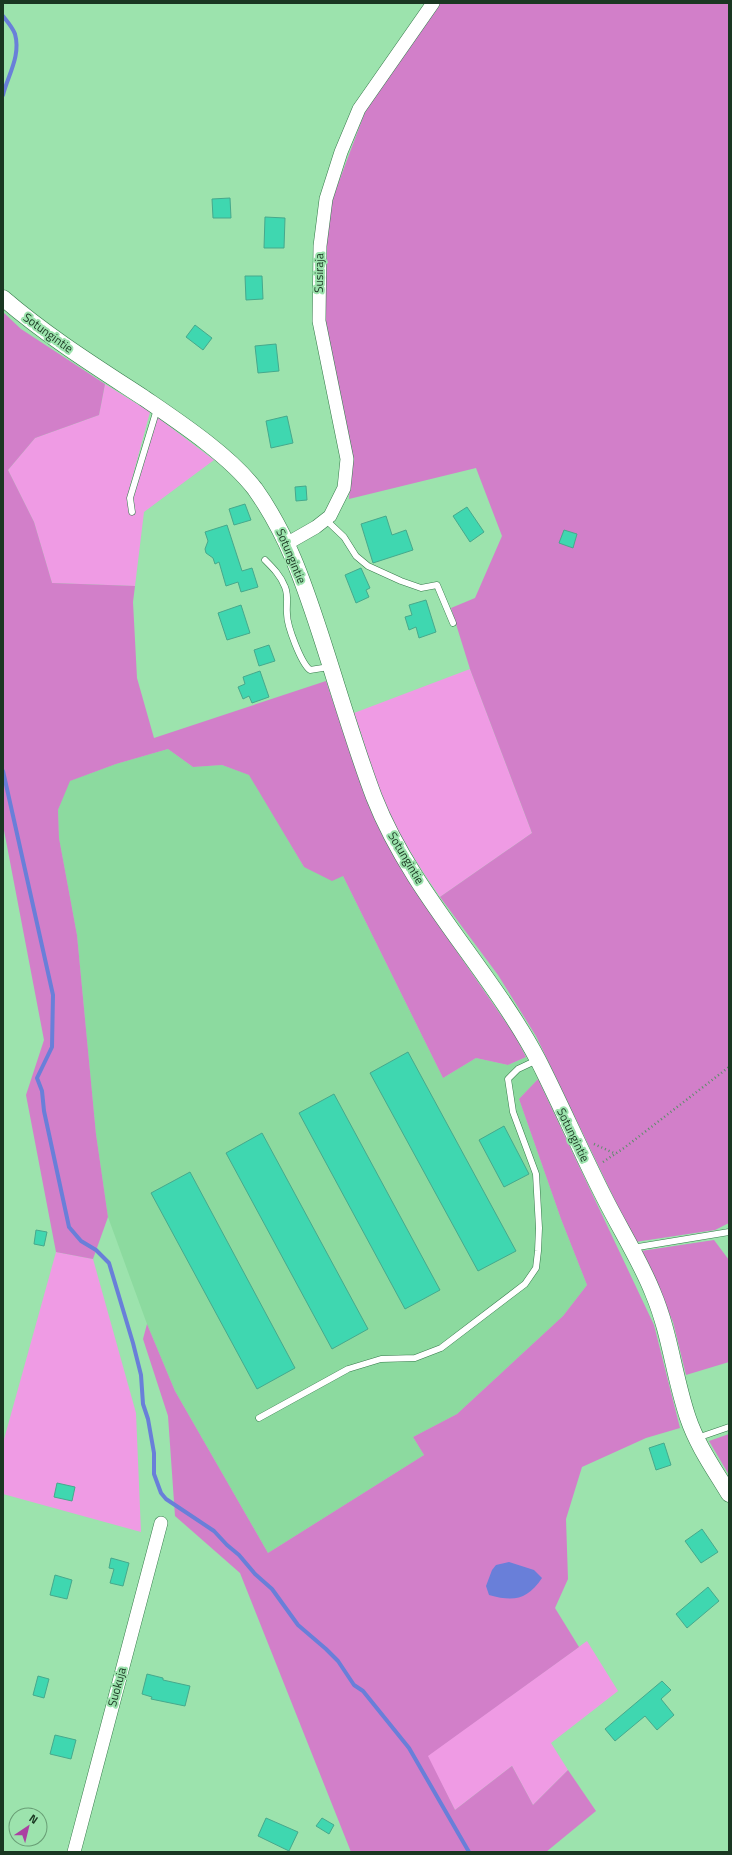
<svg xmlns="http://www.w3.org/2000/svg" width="732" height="1855" font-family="'Titillium Web',sans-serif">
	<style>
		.built { fill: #8cda9f }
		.green { fill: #ef9be4 }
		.forest { fill: #d27fc9 }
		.water { fill: #697fd9 }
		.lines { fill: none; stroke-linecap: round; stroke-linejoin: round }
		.stream { stroke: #697fd9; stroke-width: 4 }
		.building { fill: #3fd7b0; stroke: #46a98c }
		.service-casing { stroke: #357a4a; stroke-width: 7 }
		.minor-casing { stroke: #357a4a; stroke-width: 14 }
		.tertiary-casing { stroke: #357a4a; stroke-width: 17 }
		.path { stroke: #5b8d68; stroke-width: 2.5; stroke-dasharray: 1 3; stroke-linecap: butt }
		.service { stroke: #fff; stroke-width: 6 }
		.minor { stroke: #fff; stroke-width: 13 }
		.tertiary { stroke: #fff; stroke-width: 16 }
		.labels { text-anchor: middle; stroke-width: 4; stroke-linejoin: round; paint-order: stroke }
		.street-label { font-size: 12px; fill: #1a3722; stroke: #9ce3ad }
	</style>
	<rect width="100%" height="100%" fill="#9ce3ad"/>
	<!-- built -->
	<polygon class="built" points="168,749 193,767 222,765 250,775 304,867 343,876 443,1078 476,1058 508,1065 526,1057 538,1079 519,1099 561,1219 587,1285 563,1316 457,1414 413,1437 424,1455 268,1553 175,1391 147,1324 108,1217 96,1134 77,935 59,838 58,810 69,781 116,764"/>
	<!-- green -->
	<g class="green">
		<polygon points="105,384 150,412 129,490 133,496 157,417 214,460 144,512 135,586 52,583 34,522 8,470 35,438 99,415"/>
		<path d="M470,669L532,833L440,897C418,865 397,833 382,797C371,770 364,740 354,713Z"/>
		<polygon points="56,1252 93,1259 136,1413 141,1532 3,1494 3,1443"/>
		<polygon points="587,1641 618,1691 551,1743 568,1770 533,1805 512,1766 455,1810 427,1756"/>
	</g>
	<!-- forest -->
	<g class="forest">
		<polygon points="440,3 729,3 729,1223 715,1230 635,1242 536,1036 498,975 440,897 532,833 470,669 451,608 475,598 502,536 476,468 349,499 352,461 325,318 325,252 332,200 365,112"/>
		<polygon points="3,312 21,329 105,384 99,415 35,438 8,470 34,522 52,583 135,586 133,602 137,678 154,738 326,681 364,792 426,907 514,1034 526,1057 508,1065 476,1058 443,1078 343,876 332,881 304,867 249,775 222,765 193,767 168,749 116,764 70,781 58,810 59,838 77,935 96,1134 108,1217 93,1259 56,1252 26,1095 44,1040 3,825"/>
		<polygon points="538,1079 654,1325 680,1428 646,1438 582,1467 566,1519 568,1579 555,1608 579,1647 428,1756 455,1810 512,1766 533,1805 568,1770 596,1811 546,1852 351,1852 240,1573 175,1516 168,1416 143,1339 147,1324 175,1391 268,1553 424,1455 413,1437 457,1414 563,1316 587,1285 561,1219 519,1099"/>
		<polygon points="714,1240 729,1260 729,1362 686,1375 673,1322 641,1251"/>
		<polygon points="729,1434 729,1475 709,1441"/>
	</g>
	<!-- water -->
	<path class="water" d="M509,1562L534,1570L542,1578C527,1600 514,1602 489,1595L486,1586L492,1570L496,1565Z"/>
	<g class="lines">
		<!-- stream -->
		<g class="stream">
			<path d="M3,16C7,21 13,28 15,34C21,56 8,75 3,95"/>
			<polyline points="3,771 53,995 52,1047 37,1078 42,1091 44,1111 69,1227 81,1241 96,1250 109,1263 133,1343 141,1375 143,1404 148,1419 154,1453 154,1474 161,1493 166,1499 214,1531 227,1545 239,1555 255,1574 272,1589 298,1625 326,1649 338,1661 354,1685 363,1691 409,1748 469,1852"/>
		</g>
	</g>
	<!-- building -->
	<g class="building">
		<polygon points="230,198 231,218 213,218 212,199"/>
		<polygon points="265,217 285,218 284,248 264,248"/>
		<polygon points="245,276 262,276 263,299 246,300"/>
		<polygon points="195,325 212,338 203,350 186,337"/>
		<polygon points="276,344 279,371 258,373 255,346"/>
		<polygon points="287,416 293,443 271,448 266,421"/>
		<polygon points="306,486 307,500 296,501 295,487"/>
		<polygon points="245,504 251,520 234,525 229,509"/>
		<polygon points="467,507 484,532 470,542 453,516"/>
		<polygon points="386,516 392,535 406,530 413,550 373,563 361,524"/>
		<polygon points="227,525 242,571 252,568 258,587 241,592 238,582 226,586 219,562 215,564 213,558 206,553 205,549 208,541 205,532"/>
		<polygon points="564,530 577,534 573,548 559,543"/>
		<polygon points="361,568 370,588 366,590 369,597 356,603 345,575"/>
		<polygon points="426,600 436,632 419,638 416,627 409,630 405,617 412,615 409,605"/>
		<polygon points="241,605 250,633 227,640 218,613"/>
		<polygon points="269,645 275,661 259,666 254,650"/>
		<polygon points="260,671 269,697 252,703 249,696 243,699 238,687 245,684 243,677"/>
		<polygon points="408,1052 516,1251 478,1271 370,1073"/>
		<polygon points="334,1094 440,1290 405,1309 299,1113"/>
		<polygon points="504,1126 529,1174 504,1187 479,1140"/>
		<polygon points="262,1133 368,1329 332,1349 226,1153"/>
		<polygon points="190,1172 295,1368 257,1389 151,1193"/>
		<polygon points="36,1230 47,1232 44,1246 34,1244"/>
		<polygon points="664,1443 671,1465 656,1470 649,1448"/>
		<polygon points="57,1483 75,1487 72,1501 54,1497"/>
		<polygon points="702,1529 718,1552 701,1563 685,1541"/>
		<polygon points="111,1558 129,1563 123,1586 110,1583 114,1569 109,1568"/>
		<polygon points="55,1575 72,1580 67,1599 50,1595"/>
		<polygon points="708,1587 719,1601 687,1628 676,1614"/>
		<polygon points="147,1674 163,1678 163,1680 190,1686 185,1706 151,1699 152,1697 142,1694"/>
		<polygon points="38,1676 49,1679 44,1698 33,1695"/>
		<polygon points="662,1681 671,1690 661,1699 674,1715 657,1730 645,1716 615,1741 605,1729"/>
		<polygon points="55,1735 76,1740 71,1759 50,1754"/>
		<polygon points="266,1818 298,1832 289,1851 258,1836"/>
		<polygon points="322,1818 334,1825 329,1834 316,1826"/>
	</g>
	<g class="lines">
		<defs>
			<g id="service">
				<polyline points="132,512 130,498 157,409"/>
				<polyline points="326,520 344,537 356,556 368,566 401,581 421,588 437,585 453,623"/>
				<path d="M265,560C273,568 281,576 285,587C289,596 286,605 287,614C287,626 301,663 310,670L329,667"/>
				<polyline points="632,1248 729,1232"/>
				<polyline points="259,1418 348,1369 381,1359 415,1358 441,1348 525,1284 536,1268 538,1251 539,1228 536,1174 513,1112 508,1079 518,1069 537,1060"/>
				<polyline points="697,1438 729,1427"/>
			</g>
			<g id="minor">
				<polyline points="288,543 316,527 330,516 344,488 347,459 319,321 320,246 326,199 341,152 359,109 433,3"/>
				<polyline points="74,1852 161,1523"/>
			</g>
			<path id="tertiary" d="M3,298C47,336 95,366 144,398C179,422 229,455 255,489C287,534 303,581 320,633C338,688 354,744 374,797C412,894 490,969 538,1060C561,1105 581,1152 604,1197C620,1229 640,1260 653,1293C670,1333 674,1377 688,1418C697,1445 714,1469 729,1494"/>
		</defs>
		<!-- service casing -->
		<use href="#service" class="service-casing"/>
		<!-- minor casing -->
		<use href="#minor" class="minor-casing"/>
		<!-- tertiary casing -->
		<use href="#tertiary" class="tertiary-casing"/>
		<!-- path -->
		<g class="path">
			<polyline points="594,1144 616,1154"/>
			<polyline points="603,1162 624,1148 729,1067"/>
		</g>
		<!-- service -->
		<use href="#service" class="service"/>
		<!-- minor -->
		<use href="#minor" class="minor"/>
		<!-- tertiary -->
		<use href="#tertiary" class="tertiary"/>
	</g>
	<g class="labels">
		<!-- street labels -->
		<g class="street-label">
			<text transform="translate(319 273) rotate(-89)" y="4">Susiraja</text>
			<text transform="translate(48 333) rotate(36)" y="4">Sotungintie</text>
			<text transform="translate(291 556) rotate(67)" y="4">Sotungintie</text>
			<text transform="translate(406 858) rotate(59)" y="4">Sotungintie</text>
			<text transform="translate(573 1135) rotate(64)" y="4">Sotungintie</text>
			<text transform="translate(117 1687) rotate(-75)" y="4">Suokuja</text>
		</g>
	</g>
	<!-- border -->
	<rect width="732" height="1855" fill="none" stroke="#1a3722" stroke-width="8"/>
	<!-- north arrow -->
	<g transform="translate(28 1827) rotate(35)"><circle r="19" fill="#9ce3ad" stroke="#689e75"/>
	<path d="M0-3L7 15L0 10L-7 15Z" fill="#ab41a2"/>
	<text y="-6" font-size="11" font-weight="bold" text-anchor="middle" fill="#1a3722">N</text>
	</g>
</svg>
